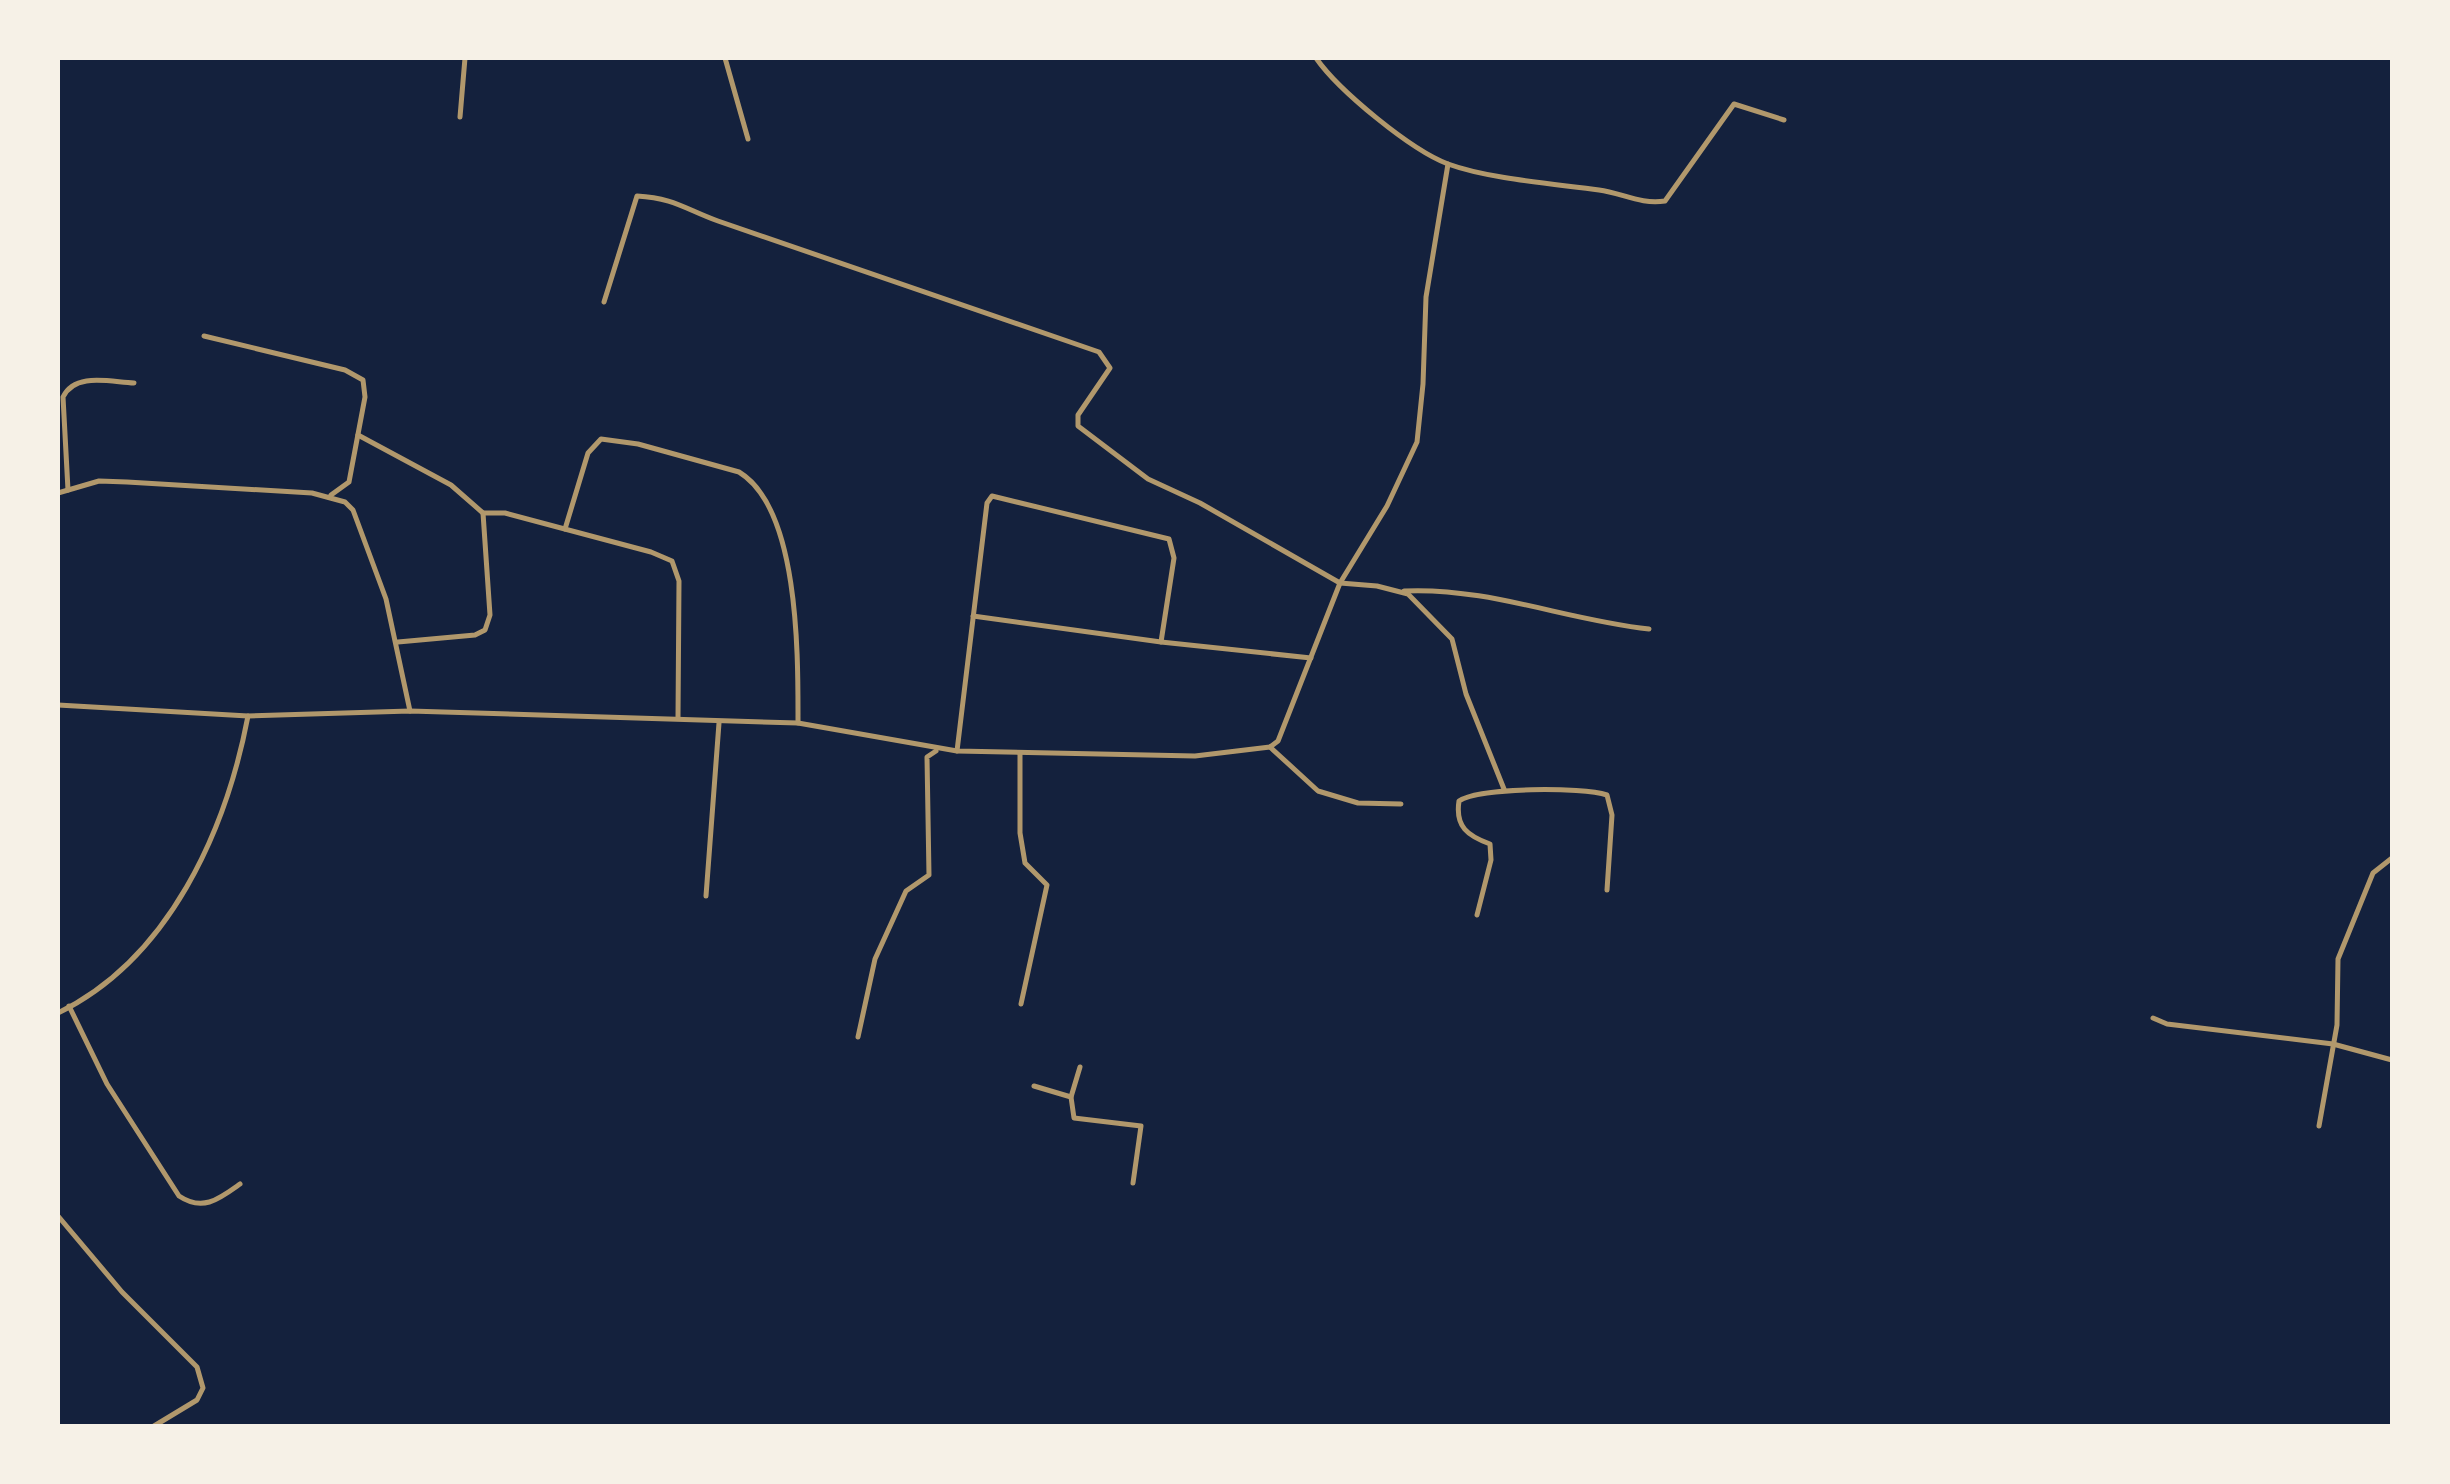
<svg xmlns="http://www.w3.org/2000/svg" width="2450" height="1484" font-family="Signika,sans-serif">
	<style>
		.lines { fill: none; stroke-linecap: round; stroke-linejoin: round }
		.minor { stroke: #b1986c; stroke-width: 5 }
	</style>
	<rect width="100%" height="100%" fill="#14213d"/>
	<g class="lines">
		<!-- minor -->
		<g class="minor">
			<polyline points="725,58 748,139"/>
			<path d="M1316,58C1339,91 1411,150 1448,164C1489,179 1556,184 1599,190C1622,193 1641,205 1665,201L1734,104L1784,120"/>
			<polyline points="460,117 465,58"/>
			<path d="M604,302L637,196C674,198 685,209 718,221L1099,352L1110,368L1078,415V426L1148,479L1200,503L1340,583L1377,586L1408,594L1452,639L1466,694L1504,789"/>
			<polyline points="204,336 345,370 363,380 365,397 349,482 331,495"/>
			<polyline points="358,435 451,485 483,513 505,513 651,552 672,561 679,581 678,717"/>
			<path d="M68,490L63,397C75,372 110,382 134,383"/>
			<polyline points="58,493 99,481 127,482 312,493 345,502 353,510 386,599 410,711"/>
			<path d="M565,529L588,453L601,439L638,444L739,472C800,509 798,658 798,723"/>
			<path d="M1404,591C1488,587 1566,620 1649,629"/>
			<polyline points="973,616 1161,642 1311,658"/>
			<polyline points="398,642 475,635 485,630 490,615 483,513"/>
			<polyline points="58,705 248,716 410,711 798,723 957,751 1195,756 1270,747 1278,741 1340,583 1387,506 1417,442 1423,384 1426,297 1448,164"/>
			<polyline points="1270,747 1318,791 1358,803 1401,804"/>
			<polyline points="957,751 987,503 992,496 1169,539 1174,558 1161,642"/>
			<polyline points="1020,753 1020,833 1025,863 1047,885 1021,1004"/>
			<polyline points="706,896 719,723"/>
			<path d="M1477,915L1491,860L1490,844C1468,836 1455,827 1459,801C1479,787 1582,787 1607,795L1612,815L1607,890"/>
			<path d="M69,1006L107,1084L179,1196C203,1212 219,1199 240,1184"/>
			<path d="M58,1013C169,959 226,831 248,716"/>
			<polyline points="2153,1018 2167,1024 2333,1044 2392,1060"/>
			<polyline points="858,1037 875,959 906,891 929,875 927,757 936,751"/>
			<polyline points="1080,1067 1071,1097 1074,1118 1141,1126 1133,1183"/>
			<polyline points="1034,1086 1071,1097"/>
			<polyline points="2319,1126 2337,1025 2338,959 2373,873 2392,858"/>
			<polyline points="58,1216 122,1292 197,1367 203,1388 197,1400 154,1426"/>
		</g>
	</g>
	<!-- border -->
	<rect width="2450" height="1484" fill="none" stroke="#f6f1e7" stroke-width="120"/>
</svg>
